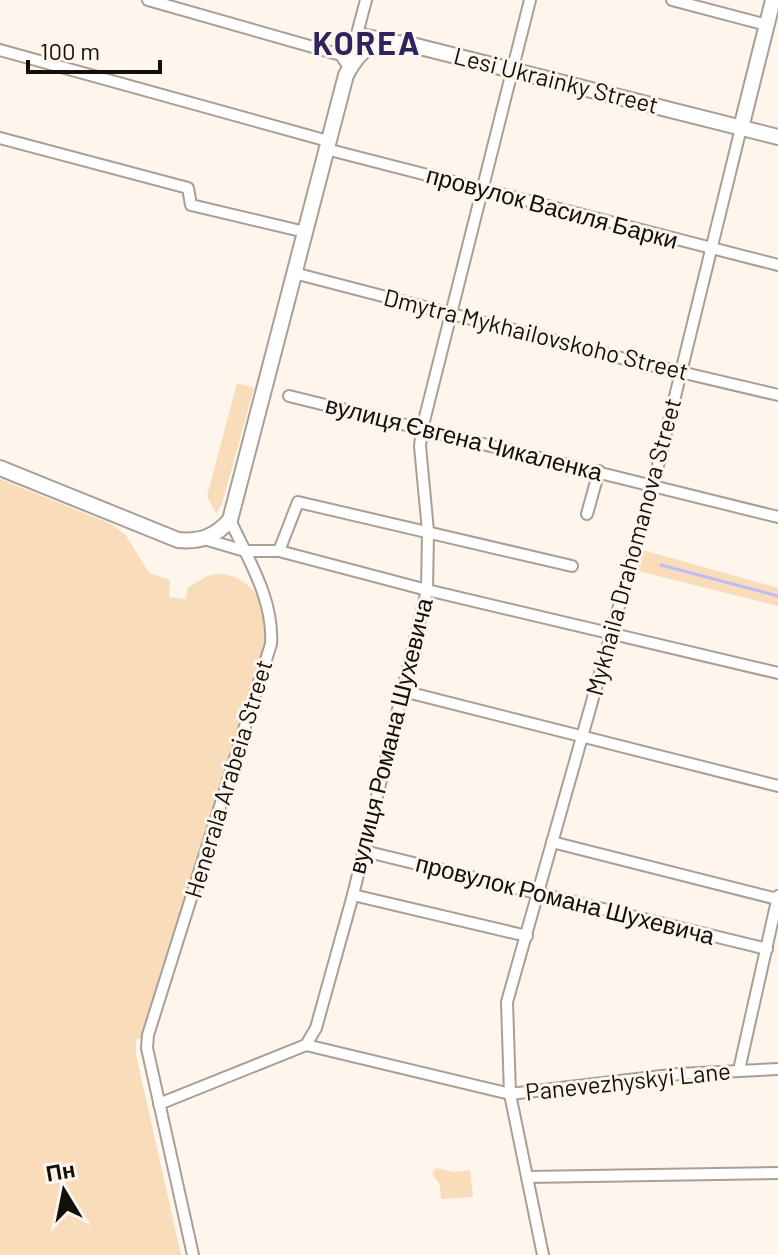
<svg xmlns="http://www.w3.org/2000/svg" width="778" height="1255" font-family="Barlow,sans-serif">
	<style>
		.green { fill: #f9dcba }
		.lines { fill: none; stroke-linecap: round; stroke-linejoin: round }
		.stream { stroke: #bcbaf8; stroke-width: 3 }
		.minor-casing { stroke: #a8a097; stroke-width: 14 }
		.tertiary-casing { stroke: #a8a097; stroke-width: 18 }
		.secondary-casing { stroke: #a8a097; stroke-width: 18 }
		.minor { stroke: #fff; stroke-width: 10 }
		.tertiary { stroke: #fff; stroke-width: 14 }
		.secondary { stroke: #fff; stroke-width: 14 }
		.labels { text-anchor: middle; stroke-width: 6; stroke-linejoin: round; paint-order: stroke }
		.street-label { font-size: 24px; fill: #12100c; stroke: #fef5ec }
		.district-label { font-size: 32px; font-weight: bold; letter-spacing: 2px; fill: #2d235e; stroke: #fef5ec }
	</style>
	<rect width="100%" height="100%" fill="#fef5ec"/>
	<!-- green -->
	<g class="green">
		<polygon points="237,383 254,388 222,504 216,514 207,496"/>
		<path d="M0,479L111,524L125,534L149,573L170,580L169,597L186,599L188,587C196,584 203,577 211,575C241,568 267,600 272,626L148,1035L136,1040V1055L181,1255H0Z"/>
		<polygon points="635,548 778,588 778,606 630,569"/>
		<polygon points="436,1168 454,1172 470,1170 473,1197 441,1199 440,1185 432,1173"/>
	</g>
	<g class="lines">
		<!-- stream -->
		<polyline class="stream" points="661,565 778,596"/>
		<defs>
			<g id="minor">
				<polyline points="148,0 341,55 348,66"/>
				<polyline points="672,0 767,25"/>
				<polyline points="358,33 390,40"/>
				<polyline points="0,50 328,141"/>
				<polyline points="349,64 366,0"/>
				<polyline points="0,138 188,188 191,205 305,232"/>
				<polyline points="326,149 778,265"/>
				<polyline points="294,273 625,359 778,395"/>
				<polyline points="289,396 778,517"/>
				<polyline points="587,514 599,471"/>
				<polyline points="204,539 245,551 279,551 427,590 778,673"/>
				<polyline points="279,551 298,502 572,566"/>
				<polyline points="403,691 778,786"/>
				<polyline points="552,842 777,899"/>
				<polyline points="364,851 767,949"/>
				<polyline points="353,895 527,936"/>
				<polyline points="306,1045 316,1028 353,895 427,590 428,531 420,446 422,429 530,0"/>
				<polyline points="739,1070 778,896"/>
				<polyline points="159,1104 306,1045 510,1094 679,1074 778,1069"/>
				<polyline points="527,1177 778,1173"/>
				<path d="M193,1255L147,1048L148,1035L271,644C274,600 248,559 230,520"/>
				<polyline points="543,1255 510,1094 507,1002 653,486 741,128"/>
			</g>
			<polyline id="tertiary" points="741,128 773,0"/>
			<path id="secondary" d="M0,468L178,540C200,542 215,537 230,520L346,75C362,45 374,40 408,44L778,137"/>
		</defs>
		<!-- minor casing -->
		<use href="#minor" class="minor-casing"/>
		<!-- tertiary casing -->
		<use href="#tertiary" class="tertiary-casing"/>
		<!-- secondary casing -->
		<use href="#secondary" class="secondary-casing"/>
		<!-- minor -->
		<use href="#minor" class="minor"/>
		<!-- tertiary -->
		<use href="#tertiary" class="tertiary"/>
		<!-- secondary -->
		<use href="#secondary" class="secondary"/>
	</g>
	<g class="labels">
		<!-- street labels -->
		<g class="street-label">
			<text transform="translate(556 81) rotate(14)" y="8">Lesi Ukrainky Street</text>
			<text transform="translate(552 208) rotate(15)" y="8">провулок Василя Барки</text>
			<text transform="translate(536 335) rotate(14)" y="8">Dmytra Mykhailovskoho Street</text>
			<text transform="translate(464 439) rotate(14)" y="8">вулиця Євгена Чикаленка</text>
			<text transform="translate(634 547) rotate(-75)" y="8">Mykhaila Drahomanova Street</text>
			<text transform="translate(391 736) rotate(-76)" y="8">вулиця Романа Шухевича</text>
			<text transform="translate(229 779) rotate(-73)" y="8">Henerala Arabeia Street</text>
			<text transform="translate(565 900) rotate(14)" y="8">провулок Романа Шухевича</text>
			<text transform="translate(628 1082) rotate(-6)" y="8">Panevezhyskyi Lane</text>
		</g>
		<!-- district labels -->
		<g class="district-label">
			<text x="367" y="55">KOREA</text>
		</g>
	</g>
	<!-- north arrow -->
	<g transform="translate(64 1191) rotate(350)" stroke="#fef5ec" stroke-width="6" paint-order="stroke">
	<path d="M0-6L14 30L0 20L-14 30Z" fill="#12100c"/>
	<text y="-12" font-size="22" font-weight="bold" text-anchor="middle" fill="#12100c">Пн</text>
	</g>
	<!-- scale -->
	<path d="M28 60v12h132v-12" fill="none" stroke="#12100c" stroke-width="4"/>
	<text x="40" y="60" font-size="24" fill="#12100c" stroke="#fef5ec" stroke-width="6" paint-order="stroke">100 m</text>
</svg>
